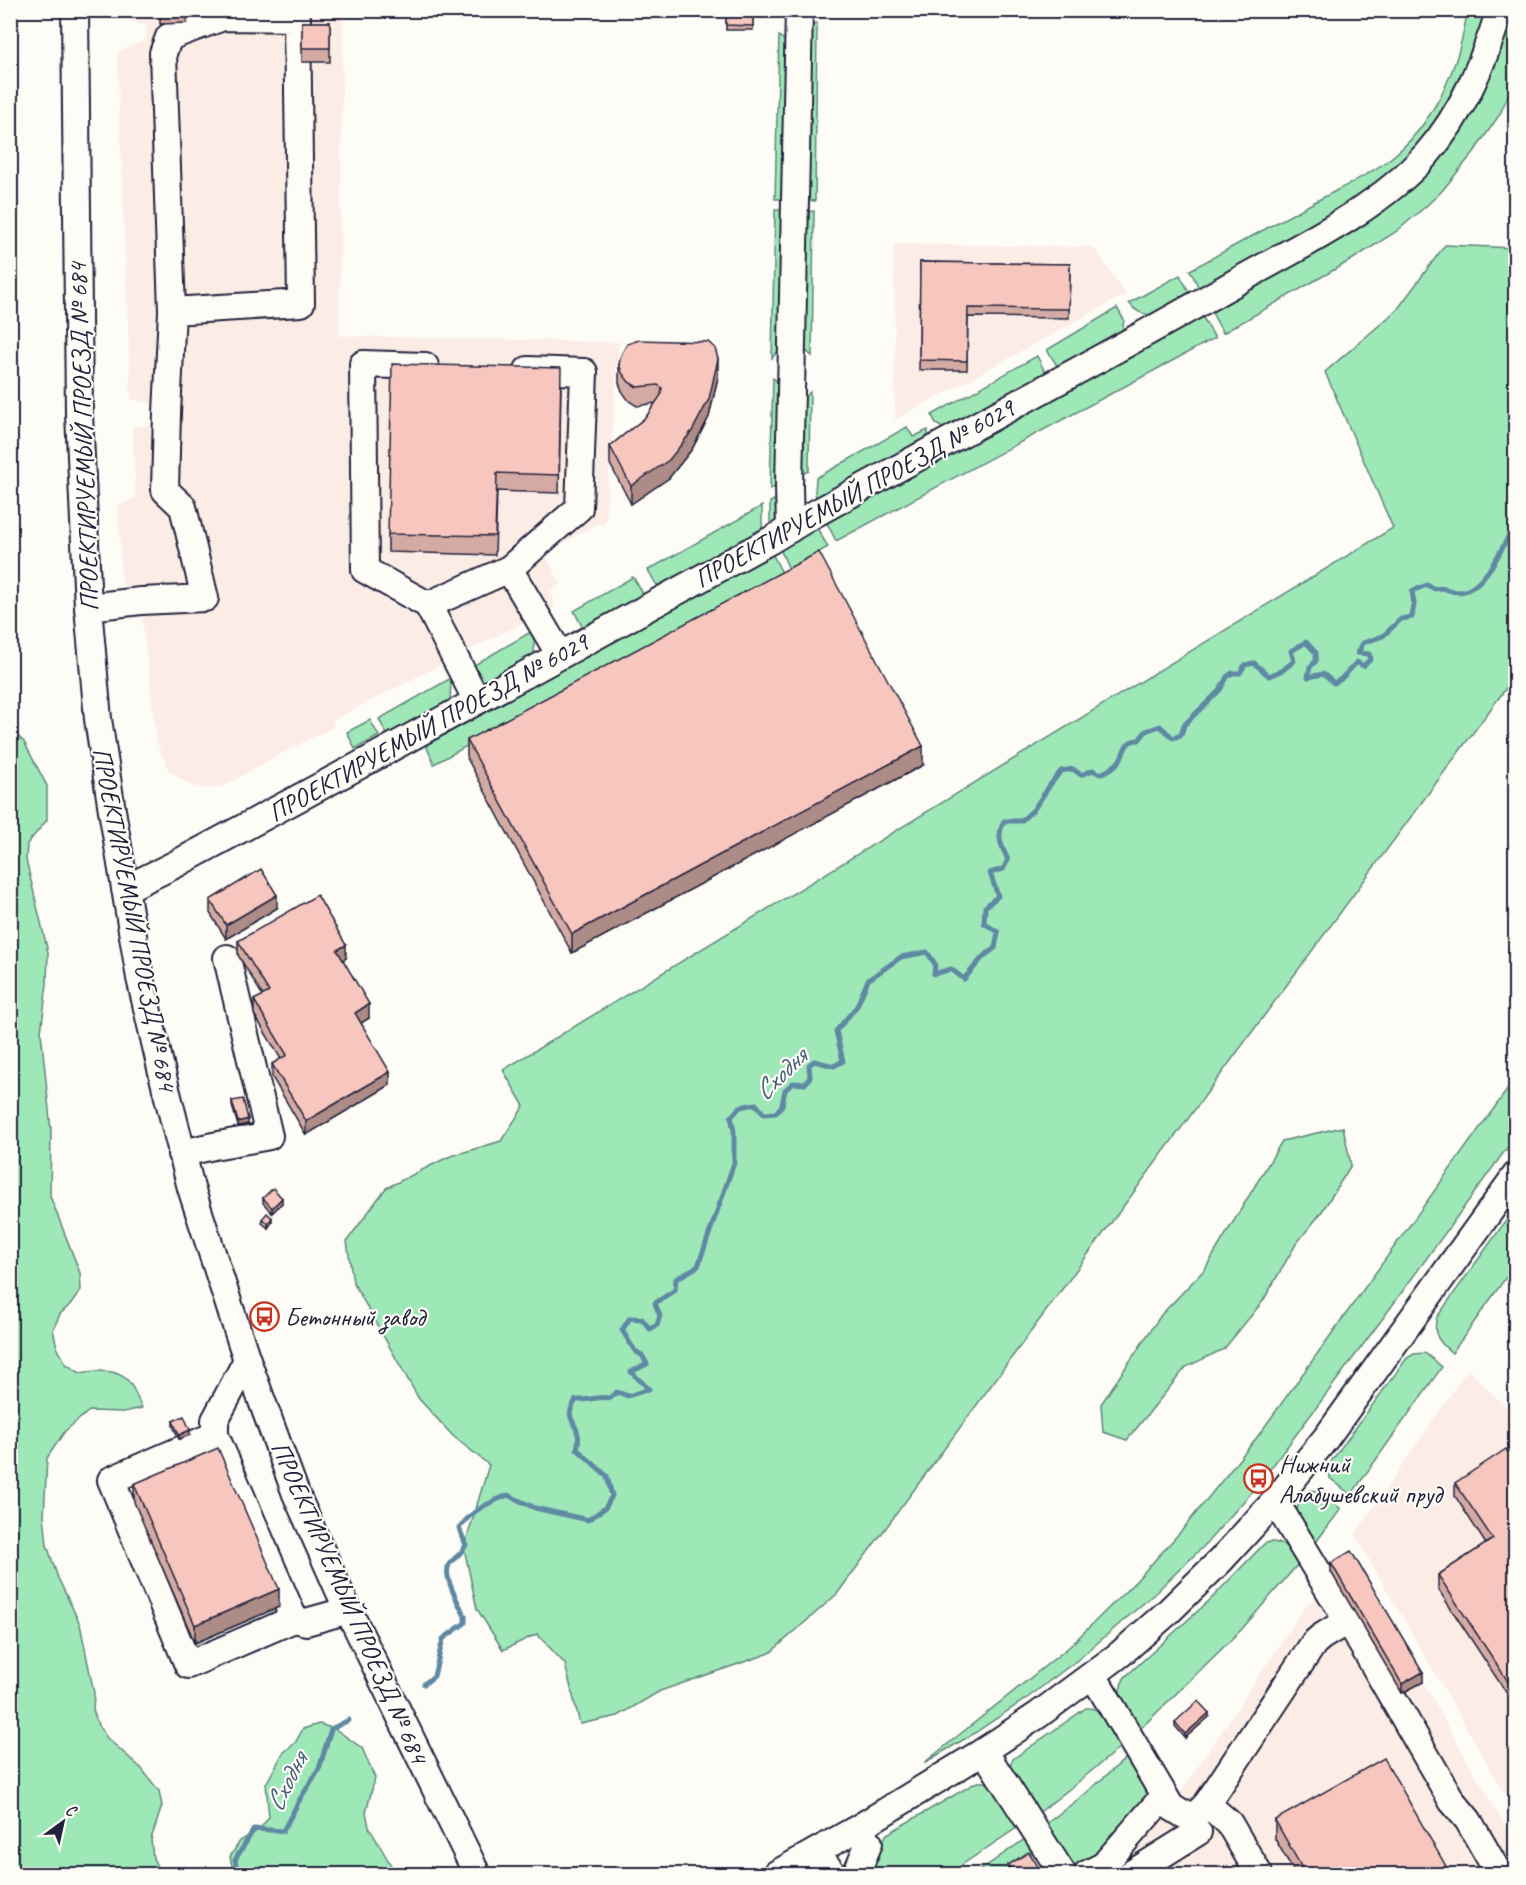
<svg xmlns="http://www.w3.org/2000/svg" width="1526" height="1885" font-family="Caveat,sans-serif">
	<style>
		.built { fill: #fbece6 }
		.green { fill: #9ee8b8; stroke: #60857a; stroke-width: 1.5 }
		.lines { fill: none; stroke-linecap: round; stroke-linejoin: round }
		.stream { stroke: #5e89a3; stroke-width: 5 }
		.minor-casing { stroke: #22223b; stroke-width: 30 }
		.minor { stroke: #fdfcf7; stroke-width: 26 }
		.wall { fill: #d4aba4; stroke: #22223b; stroke-width: 1.5 }
		.shaded-wall { fill: #ad8b86; stroke: #22223b; stroke-width: 1.5 }
		.building { fill: #f7c7bf; stroke: #22223b; stroke-width: 1.5 }
		.labels { text-anchor: middle; stroke-width: 4.5; stroke-linejoin: round; paint-order: stroke }
		.street-label { font-size: 26px; fill: #22223b; stroke: #fdfcf7 }
		.poi-label { font-size: 26px; fill: #22223b; stroke: #fdfcf7; text-anchor: start }
		.water-label { font-size: 27px; font-style: italic; fill: #455e78; stroke: #fdfcf7 }
	</style>
	<rect width="100%" height="100%" fill="#fdfcf7"/>
	<filter id="ink" filterUnits="userSpaceOnUse"><feTurbulence type="fractalNoise" baseFrequency=".0167" numOctaves="2"/><feDisplacementMap in="SourceGraphic" scale="12" xChannelSelector="R" yChannelSelector="G"/><feConvolveMatrix kernelMatrix="1 2 1 2 8 2 1 2 1" color-interpolation-filters="sRGB"/></filter>
	<g filter="url(#ink)">
		<!-- built -->
		<g class="built">
			<polygon points="116,11 343,11 339,336 619,342 605,523 595,525 545,554 561,585 550,591 555,606 333,720 333,727 267,761 225,786 205,789 189,785 169,771 157,743 139,593 122,584 118,506 136,498 132,426 154,426 153,404 131,399 117,53 135,44 146,41 146,26 133,22 123,17"/>
			<polygon points="894,244 1093,247 1126,294 895,420"/>
			<polygon points="1468,1369 1515,1417 1515,1811 1355,1535"/>
			<polygon points="1329,1592 1423,1682 1515,1844 1515,1874 1111,1874 1158,1825 1171,1807 1307,1604"/>
		</g>
		<!-- green -->
		<g class="green">
			<path d="M1467,11H1488L1476,49L1441,116L1408,157L1365,195L1200,290L1190,270C1230,248 1271,226 1311,204C1336,190 1364,178 1387,161C1433,127 1460,66 1467,11Z"/>
			<polygon points="1511,11 1515,11 1515,79 1500,114 1474,152 1441,192 1425,207 1397,231 1353,259 1223,333 1211,311 1365,223 1383,211 1418,181 1450,146 1464,125 1487,83 1503,39"/>
			<polygon points="817,23 815,201 806,200 810,29 814,24"/>
			<polygon points="779,36 783,39 787,45 784,199 775,199"/>
			<polygon points="775,210 783,210 780,349 772,358"/>
			<polygon points="814,211 812,356 804,349 806,212"/>
			<polygon points="1445,245 1515,248 1508,307 1515,305 1515,676 837,1594 770,1653 660,1691 618,1716 580,1724 565,1664 537,1634 503,1650 477,1609 464,1548 489,1465 453,1436 419,1399 353,1282 347,1241 386,1188 448,1157 501,1141 524,1106 503,1070 1393,528 1325,372 1397,310"/>
			<path d="M1180,275L1190,294C1169,306 1148,328 1129,303Z"/>
			<polygon points="1117,308 1124,320 1122,333 1058,367 1047,350"/>
			<polygon points="1202,316 1215,338 836,541 827,523"/>
			<polygon points="1037,356 1045,372 1044,376 946,430 936,424 932,415"/>
			<polygon points="773,378 779,383 778,486 770,489"/>
			<polygon points="810,392 809,471 801,474 803,399"/>
			<polygon points="907,427 913,437 928,430 928,440 817,500 815,493 816,478"/>
			<polygon points="778,498 777,521 775,525 770,526 770,502"/>
			<polygon points="762,506 762,531 662,586 656,584 648,570"/>
			<polygon points="817,528 828,547 789,569 780,549"/>
			<polygon points="772,553 782,573 434,764 426,745"/>
			<polygon points="633,577 642,592 642,598 584,630 574,611"/>
			<polygon points="534,630 534,656 486,683 464,671"/>
			<polygon points="451,678 450,704 388,737 379,719"/>
			<polygon points="370,720 379,736 355,749 347,732"/>
			<path d="M10,729L24,742L47,786V820L27,844L26,860L48,952L47,984L41,1032L51,1130L50,1196L80,1273L81,1290L72,1303L60,1314L53,1330L57,1347L66,1364L80,1373C96,1370 118,1368 129,1382C135,1389 138,1400 142,1408L124,1412L89,1411L65,1431L47,1458L44,1515L47,1545L58,1578L80,1624L94,1693L93,1710L98,1725L107,1738L141,1768L159,1791L162,1806L151,1839L153,1858L160,1873L164,1874H11Z"/>
			<polygon points="1515,1079 1515,1137 1386,1314 1259,1484 1204,1546 1153,1595 1080,1658 1027,1698 973,1734 924,1763 1069,1647 1136,1581 1183,1529 1258,1436"/>
			<polygon points="1343,1127 1351,1165 1321,1213 1296,1244 1263,1301 1224,1349 1186,1367 1127,1440 1103,1432 1101,1404 1161,1315 1205,1269 1282,1141"/>
			<path d="M1515,1208V1265L1452,1353C1439,1342 1432,1335 1437,1317Z"/>
			<polygon points="1425,1353 1442,1367 1351,1495 1330,1478 1329,1468 1332,1460 1407,1358 1414,1354"/>
			<path d="M1310,1490L1317,1491L1341,1509L1313,1546C1307,1535 1292,1519 1298,1506C1301,1500 1306,1495 1310,1490Z"/>
			<path d="M1270,1542C1286,1542 1291,1551 1300,1562L1241,1630L1137,1732C1127,1714 1112,1698 1125,1677L1211,1599L1264,1544Z"/>
			<path d="M1086,1708C1106,1707 1114,1728 1125,1743L1077,1783L1036,1815L1010,1774V1765L1013,1759Z"/>
			<polygon points="319,1724 335,1729 362,1748 375,1778 366,1812 369,1827 396,1874 234,1874 230,1857 240,1841 259,1830 269,1817 266,1784 283,1753 295,1743 303,1729"/>
			<polygon points="1132,1753 1153,1791 1143,1807 1110,1835 1107,1849 1081,1867 1074,1868 1042,1827 1085,1794"/>
			<polygon points="977,1782 985,1782 991,1785 1021,1825 948,1874 867,1874 876,1850 887,1834"/>
			<polygon points="1029,1836 1035,1847 1029,1856 1002,1874 975,1874"/>
		</g>
		<g class="lines">
			<!-- stream -->
			<g class="stream">
				<polyline points="1516,502 1516,507"/>
				<path d="M424,1684L434,1676L443,1639L465,1623V1616C459,1604 441,1574 450,1563C456,1557 462,1553 466,1545L459,1528C474,1509 486,1504 508,1495L535,1508L588,1520L605,1508L612,1496L607,1476L577,1449C578,1445 579,1438 578,1434C574,1418 564,1418 576,1400C588,1401 598,1396 610,1398L617,1392L628,1396L649,1389L631,1372L647,1364L642,1355L635,1351L622,1330L630,1318L642,1319L650,1329L657,1325L660,1316L655,1303L675,1290L676,1279L698,1266L734,1163V1131L731,1117L740,1107L756,1104L764,1114L776,1113L782,1105L785,1090L793,1083L805,1084L810,1077L809,1065L814,1061L834,1066L843,1061L836,1031L857,1006L868,980L901,957L927,952L935,964L934,974L951,969L964,979L983,957L995,948L998,932L984,923L985,907L998,896L990,873L1003,869L1008,860C1001,845 996,837 1004,821H1021L1034,809L1050,785L1061,771L1073,769L1081,775L1093,770L1100,774C1108,771 1115,767 1120,760C1125,751 1125,740 1139,740L1146,731L1160,726L1173,738L1181,735L1184,725L1220,690L1227,677L1232,673H1240L1245,665L1254,663L1269,676L1283,670L1294,661L1291,651L1306,642L1316,653V661L1310,667L1308,677L1323,674L1334,683L1341,679L1357,662L1363,666L1371,659L1369,654L1358,653L1363,643L1383,636L1401,619L1412,617L1414,604L1412,591L1427,585L1435,589C1446,586 1448,592 1458,592C1484,593 1506,540 1516,521"/>
				<polyline points="238,1874 235,1860 254,1829 283,1831 300,1799 319,1769 331,1729 349,1720"/>
			</g>
			<defs>
				<g id="minor">
					<polyline points="75,10 79,414 88,607 98,719 111,804 140,978 163,1077 191,1188 247,1360 296,1494 341,1595 477,1874"/>
					<polyline points="425,366 363,364 365,570 428,605 477,701"/>
					<polyline points="790,529 789,486 799,10"/>
					<polyline points="509,569 560,655"/>
					<polyline points="428,605 509,569 579,508 584,372 528,370"/>
					<polyline points="88,607 141,601 205,598 183,507 165,490 167,413 172,311 163,53 169,37 223,17 297,18 301,303 172,311"/>
					<path d="M125,889L176,864L360,765L771,540L816,513C956,436 1099,361 1238,281C1300,246 1378,209 1426,155C1463,113 1483,63 1500,10"/>
					<path d="M181,1154C210,1145 239,1142 269,1136L227,958"/>
					<polyline points="247,1360 215,1420 215,1435 294,1619 306,1622 349,1610"/>
					<polyline points="215,1435 111,1480 188,1665 294,1619"/>
					<polyline points="1275,1501 1367,1653 1452,1801 1468,1820 1499,1874"/>
					<polyline points="1093,1675 1171,1807 1184,1815 1197,1814 1207,1804"/>
					<polyline points="984,1751 1063,1874"/>
					<polyline points="816,1852 833,1874"/>
					<polyline points="776,1874 860,1827 984,1751 1038,1715 1119,1655 1169,1611 1221,1560 1275,1501 1326,1438 1516,1175"/>
					<polyline points="856,1874 869,1843 860,1827"/>
					<polyline points="1087,1874 1103,1866 1157,1804 1163,1795"/>
					<polyline points="1131,1874 1198,1832"/>
					<polyline points="1259,1874 1229,1823 1207,1804 1314,1643 1321,1637 1347,1621"/>
				</g>
			</defs>
			<!-- minor casing -->
			<use href="#minor" class="minor-casing"/>
			<!-- minor -->
			<use href="#minor" class="minor"/>
		</g>
		<!-- wall -->
		<g class="wall">
			<polygon points="160,10 187,10 187,23 160,24"/>
			<rect x="726" y="10" width="27" height="20"/>
			<rect x="302" y="22" width="28" height="40"/>
			<polygon points="920,262 1070,264 1069,318 968,317 967,370 919,370"/>
			<polygon points="619,364 718,377 709,417 692,449 669,478 631,504 610,464 610,446 646,417 656,403 637,406 629,401 622,391 619,383"/>
			<polygon points="561,386 559,493 497,491 495,555 388,552 388,534"/>
			<polygon points="467,740 923,765 572,953 467,758"/>
			<polygon points="210,900 277,908 226,939 210,913"/>
			<polygon points="238,941 346,958 343,960 369,1018 361,1023 390,1085 306,1135 272,1077 272,1064 281,1059 254,1014 254,1000 263,996 238,955"/>
			<polygon points="232,1101 248,1124 238,1126 232,1106"/>
			<polygon points="263,1198 282,1203 272,1213 263,1203"/>
			<polygon points="262,1219 272,1222 268,1228 262,1223"/>
			<polygon points="173,1421 190,1435 179,1439 173,1426"/>
			<polygon points="1515,1463 1515,1706 1438,1589 1438,1575 1486,1544 1455,1496 1455,1483"/>
			<polygon points="134,1484 279,1607 195,1643 134,1502"/>
			<polygon points="1331,1563 1423,1682 1402,1693 1331,1572"/>
			<polygon points="1209,1717 1185,1738 1175,1726 1175,1722"/>
			<polygon points="1275,1820 1451,1875 1296,1875 1275,1839"/>
			<polygon points="1008,1865 1041,1875 1011,1875 1008,1870"/>
		</g>
		<!-- shaded-wall -->
		<g class="shaded-wall">
			<polygon points="718,359 718,377 709,417 692,449 669,478 631,504 631,486"/>
			<polygon points="923,746 923,765 572,953 572,934"/>
			<polygon points="277,895 277,908 226,939 226,925"/>
			<polygon points="346,945 346,958 337,964 337,950"/>
			<polygon points="369,1004 369,1018 355,1027 355,1013"/>
			<polygon points="390,1072 390,1085 306,1135 306,1121"/>
			<polygon points="248,1119 248,1124 238,1126 238,1122"/>
			<polygon points="282,1198 282,1203 272,1213 272,1208"/>
			<polygon points="272,1218 272,1222 268,1228 268,1223"/>
			<polygon points="190,1430 190,1435 179,1439 179,1435"/>
			<polygon points="279,1589 279,1607 195,1643 195,1625"/>
			<polygon points="1423,1672 1423,1682 1402,1693 1402,1684"/>
			<polygon points="1209,1713 1209,1717 1185,1738 1185,1734"/>
		</g>
		<!-- building -->
		<g class="building">
			<polygon points="160,10 187,10 187,14 160,15"/>
			<polygon points="726,10 753,10 753,26 726,25"/>
			<rect x="302" y="22" width="28" height="26"/>
			<polygon points="920,262 1070,264 1069,309 968,308 967,361 919,360"/>
			<polygon points="639,340 708,342 715,348 718,359 709,399 692,431 669,460 631,486 610,446 646,417 661,395 662,388 658,385 637,387 629,382 622,373 619,364 621,355 627,344"/>
			<polygon points="392,364 561,368 559,475 497,473 495,536 388,534"/>
			<polygon points="819,552 923,746 572,934 467,740"/>
			<polygon points="261,869 277,895 226,925 210,900"/>
			<polygon points="317,895 346,945 337,950 369,1004 355,1013 390,1072 306,1121 272,1064 287,1055 254,1000 269,992 238,941"/>
			<polygon points="243,1099 248,1119 238,1122 232,1101"/>
			<polygon points="273,1188 282,1198 272,1208 263,1198"/>
			<polygon points="267,1213 272,1218 268,1223 262,1219"/>
			<polygon points="184,1416 190,1430 179,1435 173,1421"/>
			<polygon points="218,1448 279,1589 195,1625 134,1484"/>
			<polygon points="1506,1449 1515,1463 1515,1692 1438,1575 1493,1539 1455,1483"/>
			<polygon points="1351,1551 1423,1672 1402,1684 1331,1563"/>
			<polygon points="1198,1701 1209,1713 1185,1734 1175,1722"/>
			<polygon points="1384,1758 1451,1875 1306,1875 1275,1820"/>
			<polygon points="1029,1852 1041,1871 1035,1875 1014,1875 1008,1865"/>
		</g>
	</g>
	<!-- icons -->
	<defs>
		<symbol id="bus-ring" viewBox="-11 -11 22 22"><circle r="9.5" fill="#fdfcf7" stroke="#c8321e" stroke-width="1.5"/><path d="M-5-6H5V4H4V6H2V4H-2V6H-4V4H-5ZM-3.5-4V0h7V-4ZM-3.5 1.2v1.5H-2V1.2ZM2 1.2v1.5H3.5V1.2Z" fill="#c8321e"/></symbol>
	</defs>
	<g fill-rule="evenodd">
		<use href="#bus-ring" x="248" y="1300" width="33" height="33"/>
		<use href="#bus-ring" x="1242" y="1462" width="33" height="33"/>
	</g>
	<g class="labels">
		<!-- street labels -->
		<g class="street-label">
			<text transform="translate(83 437) rotate(-92)" y="9">ПРОЕКТИРУЕМЫЙ ПРОЕЗД № 684</text>
			<text transform="translate(854 493) rotate(-29)" y="9">ПРОЕКТИРУЕМЫЙ ПРОЕЗД № 6029</text>
			<text transform="translate(428 727) rotate(-29)" y="9">ПРОЕКТИРУЕМЫЙ ПРОЕЗД № 6029</text>
			<text transform="translate(135 919) rotate(79)" y="9">ПРОЕКТИРУЕМЫЙ ПРОЕЗД № 684</text>
			<text transform="translate(350 1602) rotate(66)" y="9">ПРОЕКТИРУЕМЫЙ ПРОЕЗД № 684</text>
		</g>
		<!-- poi labels -->
		<g class="poi-label">
			<text x="285" y="1326">Бетонный завод</text>
			<text x="1279" y="1473">Нижний<tspan x="1279" dy="30">Алабушевский пруд</tspan></text>
		</g>
		<!-- water labels -->
		<g class="water-label">
			<text transform="translate(780 1074) rotate(-44)" y="9">Сходня</text>
			<text transform="translate(286 1782) rotate(-63)" y="9">Сходня</text>
		</g>
	</g>
	<!-- margin -->
	<rect width="1526" height="1885" fill="none" stroke="#fdfcf7" stroke-width="36"/>
	<rect x="18" y="18" width="1490" height="1849" fill="none" stroke="#22223b" stroke-width="2" filter="url(#ink)"/>
	<!-- north arrow -->
	<g transform="translate(63 1822) rotate(33)" stroke="#fdfcf7" stroke-width="4.5" paint-order="stroke">
	<path d="M0-4.5L10 22L0 15L-10 22Z" fill="#22223b"/>
	<text y="-9" font-size="16" font-weight="bold" text-anchor="middle" fill="#22223b">С</text>
	</g>
</svg>
